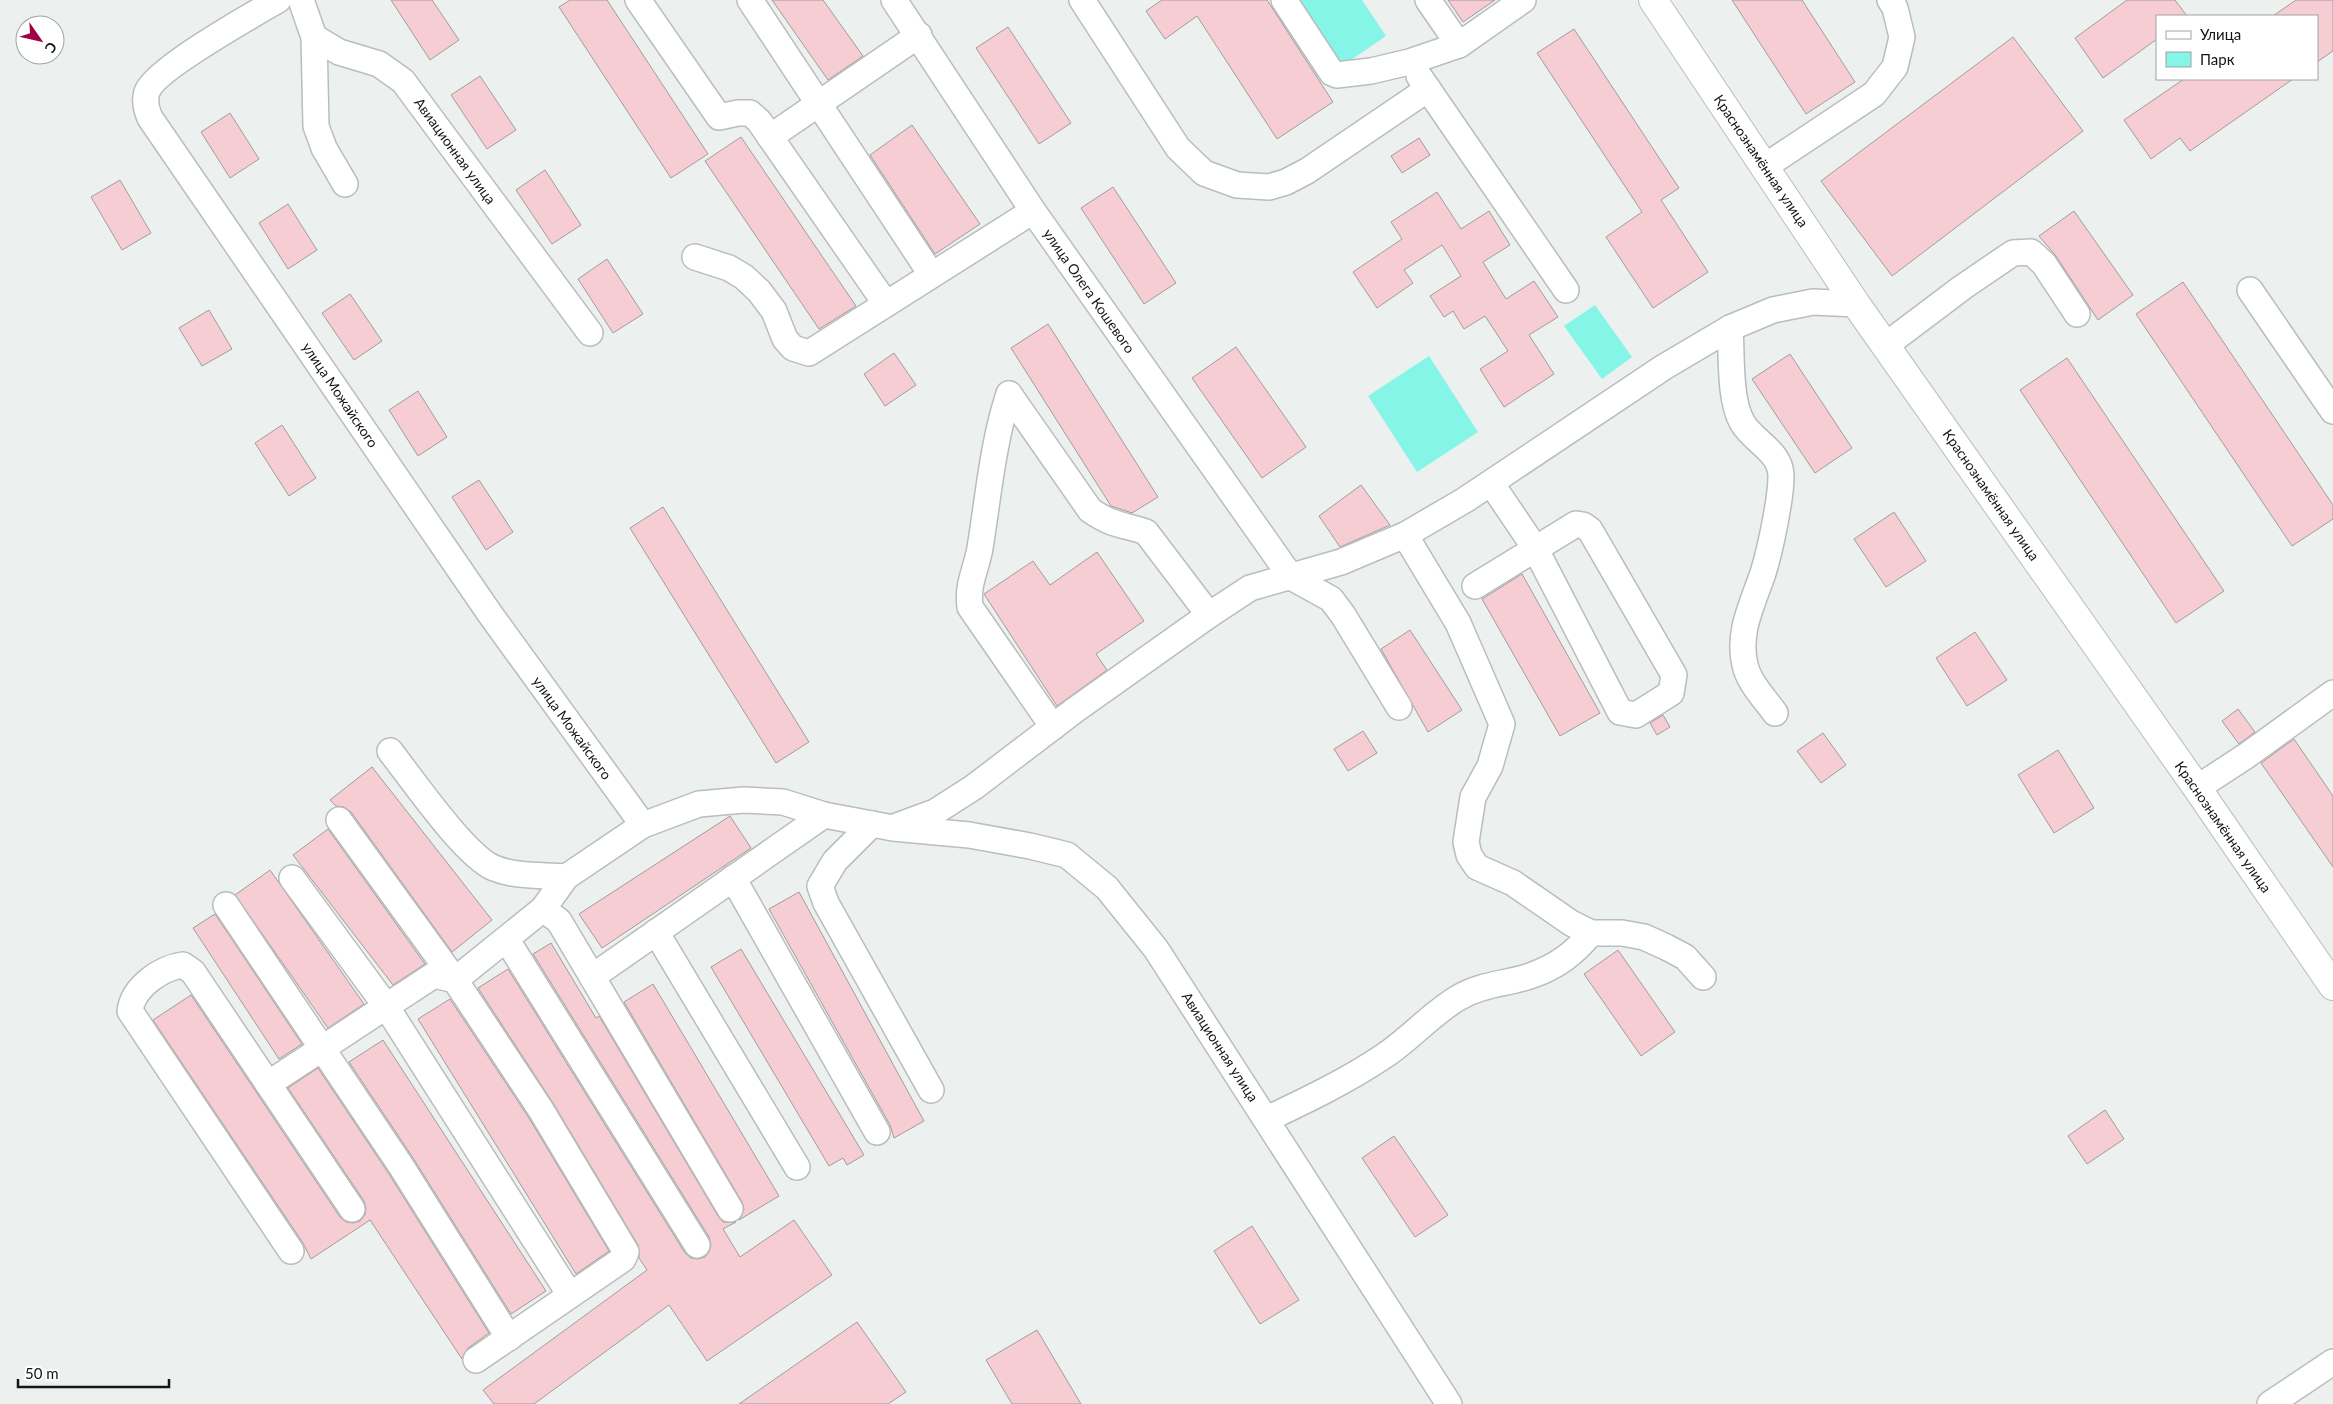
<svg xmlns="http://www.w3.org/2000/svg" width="2333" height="1404" font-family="Lato,sans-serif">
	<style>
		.green { fill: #84f5e6 }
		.building { fill: #f7cdd4; stroke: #a09c9c }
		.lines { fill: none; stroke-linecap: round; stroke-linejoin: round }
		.minor-casing { stroke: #b9bdbd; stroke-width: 28 }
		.major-casing { stroke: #b9bdbd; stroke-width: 30 }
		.minor { stroke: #fff; stroke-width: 25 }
		.major { stroke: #fff; stroke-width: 28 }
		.labels { text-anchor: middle; stroke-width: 4.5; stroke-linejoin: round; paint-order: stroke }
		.street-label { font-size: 14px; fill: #141616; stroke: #fff }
	</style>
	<rect width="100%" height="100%" fill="#ecf1f0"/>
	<!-- green -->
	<g class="green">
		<polygon points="1294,0 1362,0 1386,36 1339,68"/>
		<polygon points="1595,305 1632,357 1602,379 1564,326"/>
		<polygon points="1429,356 1478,432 1417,472 1368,396"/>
	</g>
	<!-- building -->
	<g class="building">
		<polygon points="391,0 432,0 459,40 430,60"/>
		<polygon points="570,0 607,0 708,154 671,178 559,7"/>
		<polygon points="772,0 823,0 863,56 828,80"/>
		<polygon points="1162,0 1267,0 1333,102 1277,139 1197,16 1165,39 1146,11"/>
		<polygon points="1448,0 1495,0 1463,22"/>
		<polygon points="1732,0 1802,0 1855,82 1806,114"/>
		<polygon points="2127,0 2175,0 2187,16 2157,16 2157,39 2103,78 2075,38"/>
		<polygon points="2296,0 2333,0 2333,51 2317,62 2317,16 2273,16"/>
		<polygon points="1008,27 1071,123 1039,144 976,48"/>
		<polygon points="1574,29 1679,188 1661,200 1708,272 1653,308 1606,237 1642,212 1537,53"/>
		<polygon points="2013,37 2083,131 1892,276 1821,181"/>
		<polygon points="480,76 516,130 487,149 451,95"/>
		<polygon points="2184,79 2293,79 2190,151 2180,138 2151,159 2124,120"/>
		<polygon points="230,113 259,159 230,178 201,132"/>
		<polygon points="912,125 980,224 935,254 870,155"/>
		<polygon points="741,137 856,306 819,329 705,161"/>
		<polygon points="1419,138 1430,155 1402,173 1391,156"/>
		<polygon points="545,170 581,225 552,244 516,190"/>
		<polygon points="120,180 151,233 122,250 91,197"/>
		<polygon points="1113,187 1176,283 1144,304 1081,208"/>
		<polygon points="1437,192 1461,229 1489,211 1510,245 1483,262 1506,299 1534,281 1558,317 1529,335 1554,374 1504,407 1480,369 1508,351 1485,316 1464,329 1453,311 1444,317 1430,296 1461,276 1442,245 1404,270 1413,283 1377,308 1353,272 1402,239 1391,222"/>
		<polygon points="288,204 317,250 288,269 259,223"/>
		<polygon points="2074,211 2133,295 2098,320 2056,256 2039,236"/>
		<polygon points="607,259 643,314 613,333 578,279"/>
		<polygon points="2183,282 2333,505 2333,519 2292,546 2136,314"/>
		<polygon points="350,294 382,341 354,360 322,313"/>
		<polygon points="209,310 232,349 202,366 179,328"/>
		<polygon points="1048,324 1158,497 1132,513 1111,506 1011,348"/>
		<polygon points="1236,347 1306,447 1262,478 1192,378"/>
		<polygon points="894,353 916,385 885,406 864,374"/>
		<polygon points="1790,354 1852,448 1815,473 1752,379"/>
		<polygon points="2067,358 2224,591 2176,623 2020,390"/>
		<polygon points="418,391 447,437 418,456 389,410"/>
		<polygon points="282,425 316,478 289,496 255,443"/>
		<polygon points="479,480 513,532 486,550 452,497"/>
		<polygon points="1361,485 1390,525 1340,547 1319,516"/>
		<polygon points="663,507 809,742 776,763 630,528"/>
		<polygon points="1894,512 1926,561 1886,587 1854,539"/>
		<polygon points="1097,552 1144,621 1096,654 1107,670 1057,706 984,594 1033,561 1050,585"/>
		<polygon points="1522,574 1600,713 1560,736 1482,599"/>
		<polygon points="1410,630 1462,710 1428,732 1381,649"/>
		<polygon points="1975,632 2007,680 1967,706 1936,658"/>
		<polygon points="2238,709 2255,732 2239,744 2222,721"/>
		<polygon points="1663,715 1670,727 1657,735 1650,723"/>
		<polygon points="1363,731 1377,753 1348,771 1334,749"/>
		<polygon points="1823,733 1846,765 1821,783 1797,751"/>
		<polygon points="2294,739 2333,796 2333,867 2261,763"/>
		<polygon points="2058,750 2094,808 2054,833 2018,775"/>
		<polygon points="372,767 492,920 452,952 351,812 344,807 336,806 330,800"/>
		<polygon points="730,816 751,848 602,948 579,914"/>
		<polygon points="328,829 425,964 393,985 293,855"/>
		<polygon points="270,870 364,1004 328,1028 235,895"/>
		<polygon points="799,892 924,1121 894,1138 890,1125 769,909"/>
		<polygon points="215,914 302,1044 279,1059 193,928"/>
		<polygon points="551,943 596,1018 599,1016 718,1216 723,1222 736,1222 723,1229 740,1257 794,1220 832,1275 707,1361 669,1305 534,1404 494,1404 483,1390 647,1270 639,1258 638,1245 553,1103 478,988 508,969 685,1253 691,1258 698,1259 705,1257 709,1252 711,1245 709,1237 533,954"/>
		<polygon points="741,949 864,1155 847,1165 843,1158 829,1166 711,967"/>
		<polygon points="1618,950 1675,1032 1641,1056 1584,974"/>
		<polygon points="653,984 779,1196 739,1220 744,1209 742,1202 624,1002"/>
		<polygon points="191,995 340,1217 346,1222 353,1223 360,1221 365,1215 366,1208 364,1201 288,1088 318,1068 389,1174 489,1333 468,1348 462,1359 370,1220 311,1259 303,1243 153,1020"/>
		<polygon points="450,999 529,1118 609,1251 576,1274 418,1019"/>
		<polygon points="383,1040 546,1291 511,1314 413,1158 349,1062"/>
		<polygon points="2105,1110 2124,1139 2087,1164 2068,1136"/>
		<polygon points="1394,1136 1448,1215 1415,1237 1362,1158"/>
		<polygon points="1252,1226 1299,1300 1260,1324 1214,1251"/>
		<polygon points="857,1322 906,1392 888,1404 739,1404"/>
		<polygon points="1037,1330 1081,1404 1012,1404 986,1360"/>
	</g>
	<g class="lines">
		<defs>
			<g id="minor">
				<path d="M278,0C254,14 154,70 147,92C144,101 146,109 150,118L490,614L643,825"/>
				<polyline points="301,0 314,37 339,52 379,64 403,81 590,333"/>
				<polyline points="638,0 719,117 738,113 750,113 759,121 886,304"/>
				<polyline points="750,0 931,274"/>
				<polyline points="894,0 1033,211 1291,577 1331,599 1343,615 1399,707"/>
				<polyline points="1082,0 1178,148 1204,173 1237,185 1269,187 1286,182 1307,171 1428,89"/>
				<polyline points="1284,0 1332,73 1337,75 1371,71 1409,62 1459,45 1523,0"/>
				<polyline points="1428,0 1459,45"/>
				<polyline points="314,37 316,126 324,148 345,184"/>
				<polyline points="1419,76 1566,290"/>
				<polyline points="770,137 919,35"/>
				<polyline points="1764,167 1874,94 1895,67 1902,37 1895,8 1890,0"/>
				<polyline points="695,257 729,268 744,277 759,291 774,311 785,339 793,348 809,353 1033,211"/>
				<polyline points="2250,290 2333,411"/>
				<path d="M1730,328C1732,354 1729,399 1742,422C1752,441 1781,451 1781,476C1781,499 1770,551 1763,573C1753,603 1737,632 1745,665C1749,683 1765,699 1775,713"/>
				<polyline points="1886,345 1963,287 2013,253 2031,252 2044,264 2077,314"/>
				<path d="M1009,394C993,441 988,499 980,548C976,571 967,583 970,607L1053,727"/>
				<path d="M1009,394L1090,510C1113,526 1122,524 1146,532L1209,615"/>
				<polyline points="1405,535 1458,623 1502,724 1490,766 1473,797 1466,842 1469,855 1477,867 1513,883 1571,923 1591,933 1622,933 1644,937 1666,947 1685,957 1703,977"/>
				<polyline points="1475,586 1576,524 1583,525 1590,530 1674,675 1671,693 1636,715 1620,712 1535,548 1491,483"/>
				<path d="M390,751C412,779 465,856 494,868C516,877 542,875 566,877"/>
				<polyline points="2197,788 2246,756 2333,693"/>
				<polyline points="339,820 455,980 541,1110 626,1252 623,1259 476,1360"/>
				<polyline points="872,824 835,861 820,886 826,903 931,1090"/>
				<polyline points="897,826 935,812 974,787 1075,710 1209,615 1250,588 1341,562 1405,535 1465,500 1664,367 1730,328 1773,310 1813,302 1856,304"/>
				<polyline points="292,878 386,1006 570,1295"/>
				<polyline points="733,878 877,1132"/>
				<polyline points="226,905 401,1166 509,1338"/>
				<polyline points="543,909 559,921 730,1209"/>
				<polyline points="656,932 797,1167"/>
				<polyline points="507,940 697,1245"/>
				<polyline points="592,977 824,815"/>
				<polyline points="268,1084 434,975 455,980 543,909 566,877 643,825 699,804 744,800 783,802 824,815 893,828 969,835 1030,846 1067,855 1107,888 1156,949 1449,1404"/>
				<path d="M1267,1119C1307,1100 1347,1081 1384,1056C1410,1039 1431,1014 1458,998C1481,984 1506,984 1530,976C1556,967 1574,954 1591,933"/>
				<path d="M291,1251L130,1011C133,987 161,968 183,965L193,972L352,1209"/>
				<polyline points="2270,1404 2333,1362"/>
			</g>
			<polyline id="major" points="1653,0 1856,304 2197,788 2333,986"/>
		</defs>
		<!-- minor casing -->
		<use href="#minor" class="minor-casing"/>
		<!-- major casing -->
		<use href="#major" class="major-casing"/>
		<!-- minor -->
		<use href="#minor" class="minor"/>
		<!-- major -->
		<use href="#major" class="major"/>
	</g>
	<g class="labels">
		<!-- street labels -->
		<g class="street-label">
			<text transform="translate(455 151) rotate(54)" y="5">Авиационная улица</text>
			<text transform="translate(1761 161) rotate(56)" y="5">Краснознамённая улица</text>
			<text transform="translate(1089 291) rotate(55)" y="5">улица Олега Кошевого</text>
			<text transform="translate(340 395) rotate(56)" y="5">улица Можайского</text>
			<text transform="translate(1991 495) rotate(55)" y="5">Краснознамённая улица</text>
			<text transform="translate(572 728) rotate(54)" y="5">улица Можайского</text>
			<text transform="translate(2223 827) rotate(55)" y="5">Краснознамённая улица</text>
			<text transform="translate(1220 1047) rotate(57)" y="5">Авиационная улица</text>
		</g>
	</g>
	<!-- legend -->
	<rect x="2156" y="15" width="162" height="65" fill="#ffffff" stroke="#a1a2a2"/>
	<rect x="2166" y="31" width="25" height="8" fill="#ffffff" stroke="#a1a2a2"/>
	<text x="2200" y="40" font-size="15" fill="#141616">Улица</text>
	<rect x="2166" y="52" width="25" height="15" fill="#84f5e6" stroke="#a1a2a2"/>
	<text x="2200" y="65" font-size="15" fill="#141616">Парк</text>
	<!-- north arrow -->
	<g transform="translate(40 40) rotate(124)"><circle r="24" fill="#ffffff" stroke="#a1a2a2"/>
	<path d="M0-4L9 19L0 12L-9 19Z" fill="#9f0143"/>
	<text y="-8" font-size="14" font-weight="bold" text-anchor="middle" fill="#141616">С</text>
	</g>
	<!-- scale -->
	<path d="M18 1379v8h151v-8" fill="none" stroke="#141616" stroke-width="2.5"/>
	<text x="25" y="1379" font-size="15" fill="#141616" stroke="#ffffff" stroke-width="4" paint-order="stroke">50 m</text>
</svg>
